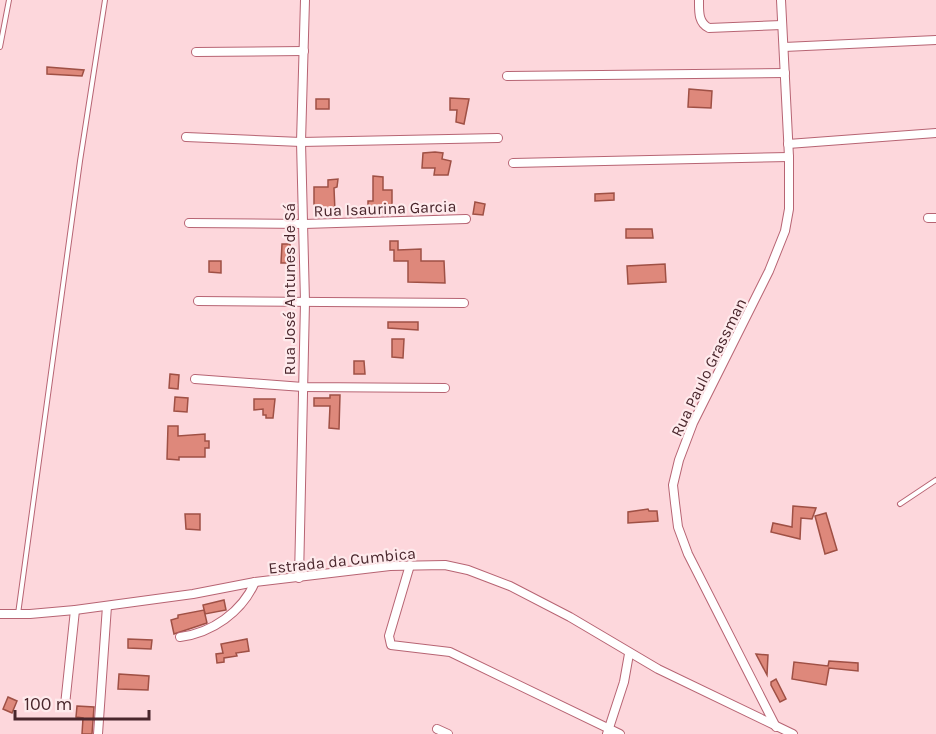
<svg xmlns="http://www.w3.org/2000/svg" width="936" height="734" font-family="Karla,sans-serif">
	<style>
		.building { fill: #de887b; stroke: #9f5045; stroke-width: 1.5 }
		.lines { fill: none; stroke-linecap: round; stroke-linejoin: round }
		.lane-casing { stroke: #b76473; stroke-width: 6 }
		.street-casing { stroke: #b76473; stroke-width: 10 }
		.lane { stroke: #fff; stroke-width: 4 }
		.street { stroke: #fff; stroke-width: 8 }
		.labels { text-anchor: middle; stroke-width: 4.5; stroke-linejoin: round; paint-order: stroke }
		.street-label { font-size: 16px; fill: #49262c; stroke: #feeaec }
	</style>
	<rect width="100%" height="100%" fill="#fdd7dc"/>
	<!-- building -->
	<g class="building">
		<polygon points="47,67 84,70 82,76 47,74"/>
		<polygon points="689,89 712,91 711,108 688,107"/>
		<polygon points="450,98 469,99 464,124 456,122 457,110 450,110"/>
		<rect x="316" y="99" width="13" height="10"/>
		<polygon points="435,152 443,153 442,159 451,161 448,175 434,175 435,168 422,168 423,153"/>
		<polygon points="373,176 383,177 383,190 392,190 392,213 368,212 368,201 373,201"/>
		<polygon points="338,179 337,187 334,188 335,212 314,214 314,187 328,187 328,180"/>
		<polygon points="614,193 614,200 595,201 595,194"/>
		<polygon points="475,202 485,204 483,215 473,214"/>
		<polygon points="626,229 652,229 653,238 626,238"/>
		<polygon points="390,241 398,241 398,250 421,249 421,261 444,261 445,283 408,282 408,261 394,261 394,250 390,250"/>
		<polygon points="282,244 290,244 289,263 281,263"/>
		<polygon points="209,261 221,261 221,273 209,272"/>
		<polygon points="665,264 666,282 628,284 627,266"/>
		<polygon points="388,322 418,322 418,330 388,328"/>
		<polygon points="392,339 404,339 403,358 392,357"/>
		<polygon points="354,361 364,361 365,374 354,374"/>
		<polygon points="170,374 179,375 178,389 169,388"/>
		<polygon points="330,395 340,395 339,429 329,428 330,406 314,406 314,398 330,398"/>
		<polygon points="175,397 188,398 187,412 174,411"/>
		<polygon points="254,399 275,399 273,418 266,418 266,415 263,415 263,409 254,410"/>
		<polygon points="168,426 178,426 178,436 205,434 205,441 209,441 209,448 205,448 205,457 179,457 179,460 167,459"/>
		<polygon points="793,506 816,508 812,519 801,518 800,539 771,532 773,523 792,527"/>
		<polygon points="648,509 649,511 657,511 658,521 628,523 628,512"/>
		<polygon points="826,513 837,550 825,554 815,516"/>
		<polygon points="185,514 200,514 200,530 186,529"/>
		<polygon points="224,600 226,610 205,614 203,605"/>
		<polygon points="204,610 207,623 174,634 171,620 178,618 178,615"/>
		<polygon points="128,639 152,640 151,649 128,648"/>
		<polygon points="247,639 249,651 236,653 237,656 224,658 224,662 217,663 216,654 223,653 221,644"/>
		<polygon points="756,654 768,655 767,675"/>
		<polygon points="829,661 858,663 858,671 829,668 826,685 792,679 794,662 828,666"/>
		<polygon points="119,674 149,676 148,690 118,689"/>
		<polygon points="776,679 786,699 780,702 771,685 771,682"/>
		<polygon points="8,697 17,701 12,713 3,709"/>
		<polygon points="77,706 94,707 92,734 82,734 83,718 76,717"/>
	</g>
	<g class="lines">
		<defs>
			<g id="lane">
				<polyline points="0,47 9,0"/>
				<polyline points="900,504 936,480"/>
				<polyline points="18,614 80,161 105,0"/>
			</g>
			<g id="street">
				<path d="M699,0C699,11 698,23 709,28L782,25"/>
				<polyline points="784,47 936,40"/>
				<polyline points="196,52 304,51"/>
				<polyline points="507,76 785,73"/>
				<polyline points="186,137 301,142 498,138"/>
				<polyline points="788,144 936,133"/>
				<polyline points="513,163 789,157"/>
				<polyline points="928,218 936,218"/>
				<polyline points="189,223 304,224 466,219"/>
				<polyline points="198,301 464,303"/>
				<polyline points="195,379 303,387 445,388"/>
				<polyline points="410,565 389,636 391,645 450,652 620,734"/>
				<polyline points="299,578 305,302 301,142 305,0"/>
				<polyline points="0,614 30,614 75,610 193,594 255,582 390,566 445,565 468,570 510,586 570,617 658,669 793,734"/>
				<path d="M180,637C212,633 242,612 255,582"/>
				<polyline points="65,705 75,610"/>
				<polyline points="776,727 688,554 678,527 675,503 673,485 679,460 693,423 769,271 785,231 789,209 789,157 781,0"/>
				<polyline points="437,729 448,734"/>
				<polyline points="98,734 107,606"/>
				<polyline points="607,734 624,682 629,654"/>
			</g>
		</defs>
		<!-- lane casing -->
		<use href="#lane" class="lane-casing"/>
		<!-- street casing -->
		<use href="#street" class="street-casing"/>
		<!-- lane -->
		<use href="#lane" class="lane"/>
		<!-- street -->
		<use href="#street" class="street"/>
	</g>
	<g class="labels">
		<!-- street labels -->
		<g class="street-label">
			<text transform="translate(385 208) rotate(-2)" y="6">Rua Isaurina Garcia</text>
			<text transform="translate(289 289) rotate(-90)" y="6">Rua José Antunes de Sá</text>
			<text transform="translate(708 367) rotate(-64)" y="6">Rua Paulo Grassman</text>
			<text transform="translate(342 560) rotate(-6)" y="6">Estrada da Cumbica</text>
		</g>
	</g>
	<!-- scale -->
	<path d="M15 710v9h134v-9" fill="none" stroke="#49262c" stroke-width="3"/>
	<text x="24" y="710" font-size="18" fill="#49262c" stroke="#feeaec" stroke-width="4.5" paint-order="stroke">100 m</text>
</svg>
